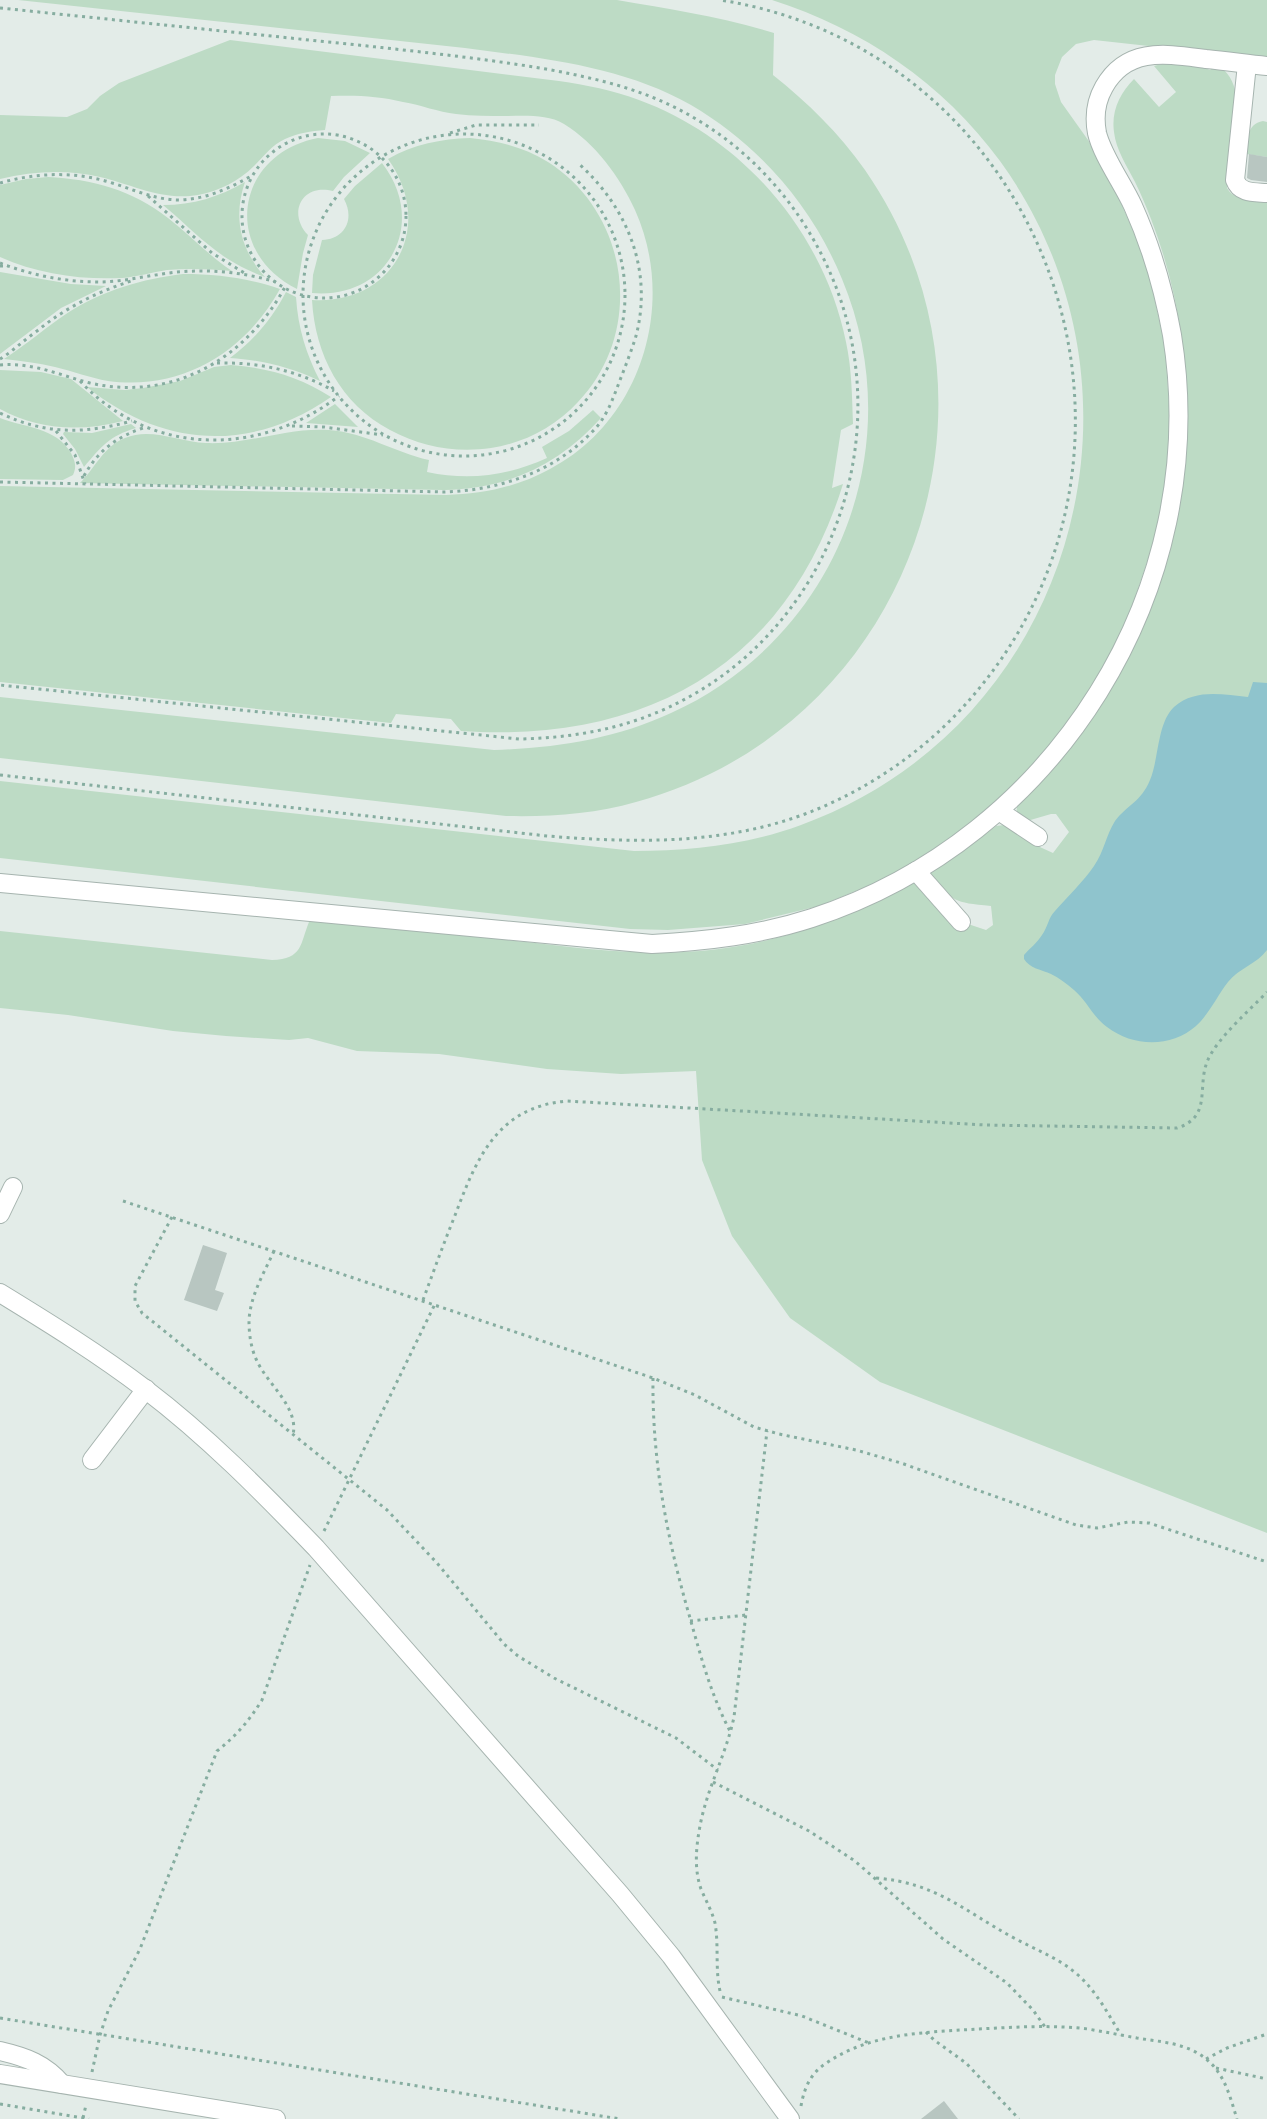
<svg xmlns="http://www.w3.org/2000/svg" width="1267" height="2119" font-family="'Asap Condensed',sans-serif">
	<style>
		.green { fill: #bddbc5 }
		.water { fill: #8fc4cd }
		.building { fill: #b8c6c1 }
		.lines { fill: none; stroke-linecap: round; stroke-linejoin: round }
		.minor-casing { stroke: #a6b4af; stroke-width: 20 }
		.path { stroke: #86ada0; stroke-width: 3; stroke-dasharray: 3 4.5; stroke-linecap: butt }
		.minor { stroke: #fff; stroke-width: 18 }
	</style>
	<rect width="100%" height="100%" fill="#e3ece8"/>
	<!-- green -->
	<g class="green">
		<path d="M18,0H617C670,9 722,17 774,33L773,75C808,103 839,133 865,170C1026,402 910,727 636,802C594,814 550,817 506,816L0,758V697L494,750C556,748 615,739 671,713C837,638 912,446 842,279C812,206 759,145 691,105C622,66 541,58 465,48Z"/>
		<path d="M772,0H1267V59L1094,40L1076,44L1062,57L1055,75V84L1061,102L1088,140L1107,172L1137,239L1149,274L1165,346L1170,420L1169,457L1158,529L1123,634L1065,731L986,815L890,877L819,906L745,924L668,930L630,929L0,858V781L634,851C691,851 747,845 801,825C1072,726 1168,393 1000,161C943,83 863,29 772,0Z"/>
		<path d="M230,40L559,81C586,85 613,90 639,100C743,138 824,233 846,342C852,370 852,397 853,424L841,430L832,488L843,484C787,665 645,744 461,731L451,719L396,714L391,723L0,682V486L446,495C483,494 517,487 550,469C642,421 677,303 635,210C620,177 595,143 564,124C547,114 525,116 506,116C489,116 473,116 456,114C438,112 421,105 403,102C379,96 356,95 331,96L325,130C311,131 298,133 285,139C272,145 264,156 254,166C239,181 219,191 198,195C162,201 134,185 100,177C67,169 33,171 0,179V115L67,117L87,109L100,96L119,83Z"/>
		<path d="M1165,63L1199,66L1210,70L1217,64C1228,72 1234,81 1236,95L1227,188C1234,202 1254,198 1267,199V1533L880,1382L790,1318L732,1236L702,1160L696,1071L621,1074L547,1069L439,1054L357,1051L308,1038L289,1040L226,1036L173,1031L68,1015L0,1008V931L272,960C303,959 300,944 309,922L317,919C383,926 450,933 516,941C556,945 597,951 638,952C736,957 831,930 915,880L968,924L986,930L993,925L991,906C953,902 954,903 929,873L964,850L996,826L1004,825L1031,843L1053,853L1069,832L1056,814H1051L1027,821L1016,815L1017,807C1044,779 1071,750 1093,718C1149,635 1184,537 1187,437C1189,363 1178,289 1151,219C1146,206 1141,194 1135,182C1127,166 1116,150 1114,132C1111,111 1120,93 1134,79L1159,107L1176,92L1154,66Z"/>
		<path d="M1263,121L1267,122V157L1246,154C1248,140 1246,124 1263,121Z"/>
		<path d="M318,138L345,141L370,153L344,177L333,191C302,183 287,213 308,235L303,253L297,289C221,251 235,154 318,138Z"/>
		<path d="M470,138C498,141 524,147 548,162C630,214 645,332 578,402C555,427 524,443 491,448C456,453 421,447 390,430C341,404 315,355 312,300C394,305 436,226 388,159C414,144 441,139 470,138Z"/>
		<path d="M382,163C429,223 388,300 312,293L313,275L322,240C345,239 355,219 344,199L355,186Z"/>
		<path d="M48,177C92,179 132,190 168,218C190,235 208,255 232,271C210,269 189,268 167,270C152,272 137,277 122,278C81,280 38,274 0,257V185L26,179Z"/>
		<path d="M245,182C233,217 240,249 265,277C218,260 200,236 163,205C193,205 219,197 245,182Z"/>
		<polygon points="0,272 71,284 106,286 61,308 0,354"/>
		<path d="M183,274C217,274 247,278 280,289C245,352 182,391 108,381C90,378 73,371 55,367C38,363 21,361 4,359C26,345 46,327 69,312C104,290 142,279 183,274Z"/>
		<path d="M286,292L296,297C298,328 306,354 320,381C290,367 262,360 230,358C254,340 272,319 286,292Z"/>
		<path d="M231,365C269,368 300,377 331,397C251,453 163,448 87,387L125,390L143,388L180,381L214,367Z"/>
		<path d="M0,370L41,372L71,379L123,421C81,432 38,430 0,409Z"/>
		<polygon points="335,404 358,427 306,423"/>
		<path d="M593,410L601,418C559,465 507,489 444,490L80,483C96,467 103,447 125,438C151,427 179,442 206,443C248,445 287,427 329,430C367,433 393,452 429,460L427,472C469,481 507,476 547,458L542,447L569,431Z"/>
		<path d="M0,418C25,428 56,427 71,453C75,461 77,467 73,475L63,480L0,479Z"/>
		<path d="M131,424L136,428C109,436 101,447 84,467L75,449L63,434L64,432L92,433Z"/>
	</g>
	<!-- water -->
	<path class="water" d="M1253,682L1267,683V950C1257,964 1239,968 1228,982C1217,996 1210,1013 1196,1026C1171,1048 1133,1047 1107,1027C1093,1017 1087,1001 1074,990C1067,984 1059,978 1051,974C1042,970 1029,968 1024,959V955C1030,948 1037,943 1042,935C1048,927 1048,918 1055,911C1068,896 1083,882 1094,866C1104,852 1106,835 1115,821C1127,805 1141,802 1150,780C1159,759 1157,723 1174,707C1196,688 1223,695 1248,697Z"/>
	<!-- building -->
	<g class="building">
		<polygon points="1249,154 1267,157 1267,182 1251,180 1247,178"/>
		<polygon points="203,1245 227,1253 215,1290 224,1293 217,1311 184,1300"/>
		<polygon points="944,2101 958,2119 921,2119"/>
	</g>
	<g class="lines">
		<defs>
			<g id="minor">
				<path d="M1247,64L1235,180C1240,194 1255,192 1267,193"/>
				<polyline points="999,811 1038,837"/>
				<polyline points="916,871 961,922"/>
				<path d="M0,883L652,944C707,941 760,935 812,918C1055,839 1213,589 1172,335C1164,291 1151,246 1133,206C1123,184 1102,155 1097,133C1094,117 1096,101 1104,87C1127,46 1167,54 1206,59C1227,61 1247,64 1267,66"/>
				<polyline points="0,1214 13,1187"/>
				<path d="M0,1293C49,1323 99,1354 145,1389C207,1436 262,1492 316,1548L620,1894L671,1956L790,2119"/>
				<polyline points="92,1460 146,1389"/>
				<path d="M0,2051C26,2057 45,2064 62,2084"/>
				<polyline points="0,2074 276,2119"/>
			</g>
		</defs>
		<!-- minor casing -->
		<use href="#minor" class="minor-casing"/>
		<!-- path -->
		<g class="path">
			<path d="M0,8C116,20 232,32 348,44C414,51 480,58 546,69C599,79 648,90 696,119C760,157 809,217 836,287C899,451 822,643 658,712C613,731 567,738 519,739L0,685"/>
			<polyline points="450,133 476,125 539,125"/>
			<circle cx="464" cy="295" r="161"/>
			<circle cx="324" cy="216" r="82"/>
			<path d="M0,183C35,173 73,171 109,182C133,189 154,200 180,200C207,199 230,188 253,175"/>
			<polyline points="148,196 212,253 246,274"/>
			<path d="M0,263C31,275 65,282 99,282C120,282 141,277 162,274C200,268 240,271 276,282"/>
			<polyline points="0,266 8,266"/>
			<path d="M0,359C13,351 24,340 37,331C65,308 97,292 131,281"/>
			<path d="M217,363C258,362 297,370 334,391"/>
			<path d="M0,365C32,362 59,375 90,383C172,402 246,359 285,287"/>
			<path d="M80,381C151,457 259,457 339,396"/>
			<path d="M0,413C46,435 84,434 132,421"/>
			<polyline points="292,426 324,427 383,435"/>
			<polyline points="56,431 75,455 85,484"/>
			<path d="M84,476C98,450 118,436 146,427"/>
			<path d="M0,482L445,492C500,490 554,472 593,431C608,416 614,395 622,375C627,362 632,349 636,336C653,271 628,208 579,164"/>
			<path d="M0,775L547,836C635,843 721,845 805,814C871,789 932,746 977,691C1186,440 1044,51 720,0"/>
			<polyline points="123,1201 653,1378 695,1395 754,1427 779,1434 856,1450 901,1463 1076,1525 1097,1528 1128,1522 1149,1523 1267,1562"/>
			<polyline points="172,1217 135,1286 135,1301 142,1313 387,1510 437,1563 504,1644 518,1656 554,1678 676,1738 718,1770"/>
			<path d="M274,1251C264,1273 250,1296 249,1321C249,1334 251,1349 257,1361C268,1385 299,1407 293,1435"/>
			<path d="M423,1300C433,1273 443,1245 454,1218C476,1160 496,1107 567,1101L985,1125L1177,1128C1212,1117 1197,1088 1207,1062C1216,1039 1249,1011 1267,992"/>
			<path d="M653,1378C652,1461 667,1539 690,1618C701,1657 711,1695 730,1731"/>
			<polyline points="324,1531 435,1304"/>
			<polyline points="690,1621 746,1615"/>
			<polyline points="713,1782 809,1831 855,1861 943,1939 1007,1983 1033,2010 1045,2027"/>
			<path d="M876,1878C937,1883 964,1911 1014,1938C1036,1950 1059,1958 1078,1975C1097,1992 1108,2014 1121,2035"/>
			<path d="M720,1991C715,1969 719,1946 715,1923C712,1911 706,1901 701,1889C694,1869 696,1847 700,1826C707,1788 726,1755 734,1717L767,1431"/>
			<polyline points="722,1997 802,2016 869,2043"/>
			<polyline points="0,2018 620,2119"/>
			<polyline points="926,2032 934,2040 966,2063 1019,2119"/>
			<polyline points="1206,2059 1227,2048 1267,2034"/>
			<polyline points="1216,2068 1267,2079"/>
			<path d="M92,2072L100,2035L108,2011L140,1949L217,1751C236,1736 249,1721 262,1700L310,1565"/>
			<polyline points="0,2104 89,2119"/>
			<path d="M801,2106C804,2089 810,2074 825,2064C865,2036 913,2033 960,2030C1002,2028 1046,2024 1088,2029C1105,2032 1121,2035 1137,2038C1161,2042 1187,2043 1206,2059C1225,2074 1230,2097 1237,2119"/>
			<polyline points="83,2118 86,2105"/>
		</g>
		<!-- minor -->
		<use href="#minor" class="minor"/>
	</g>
</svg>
